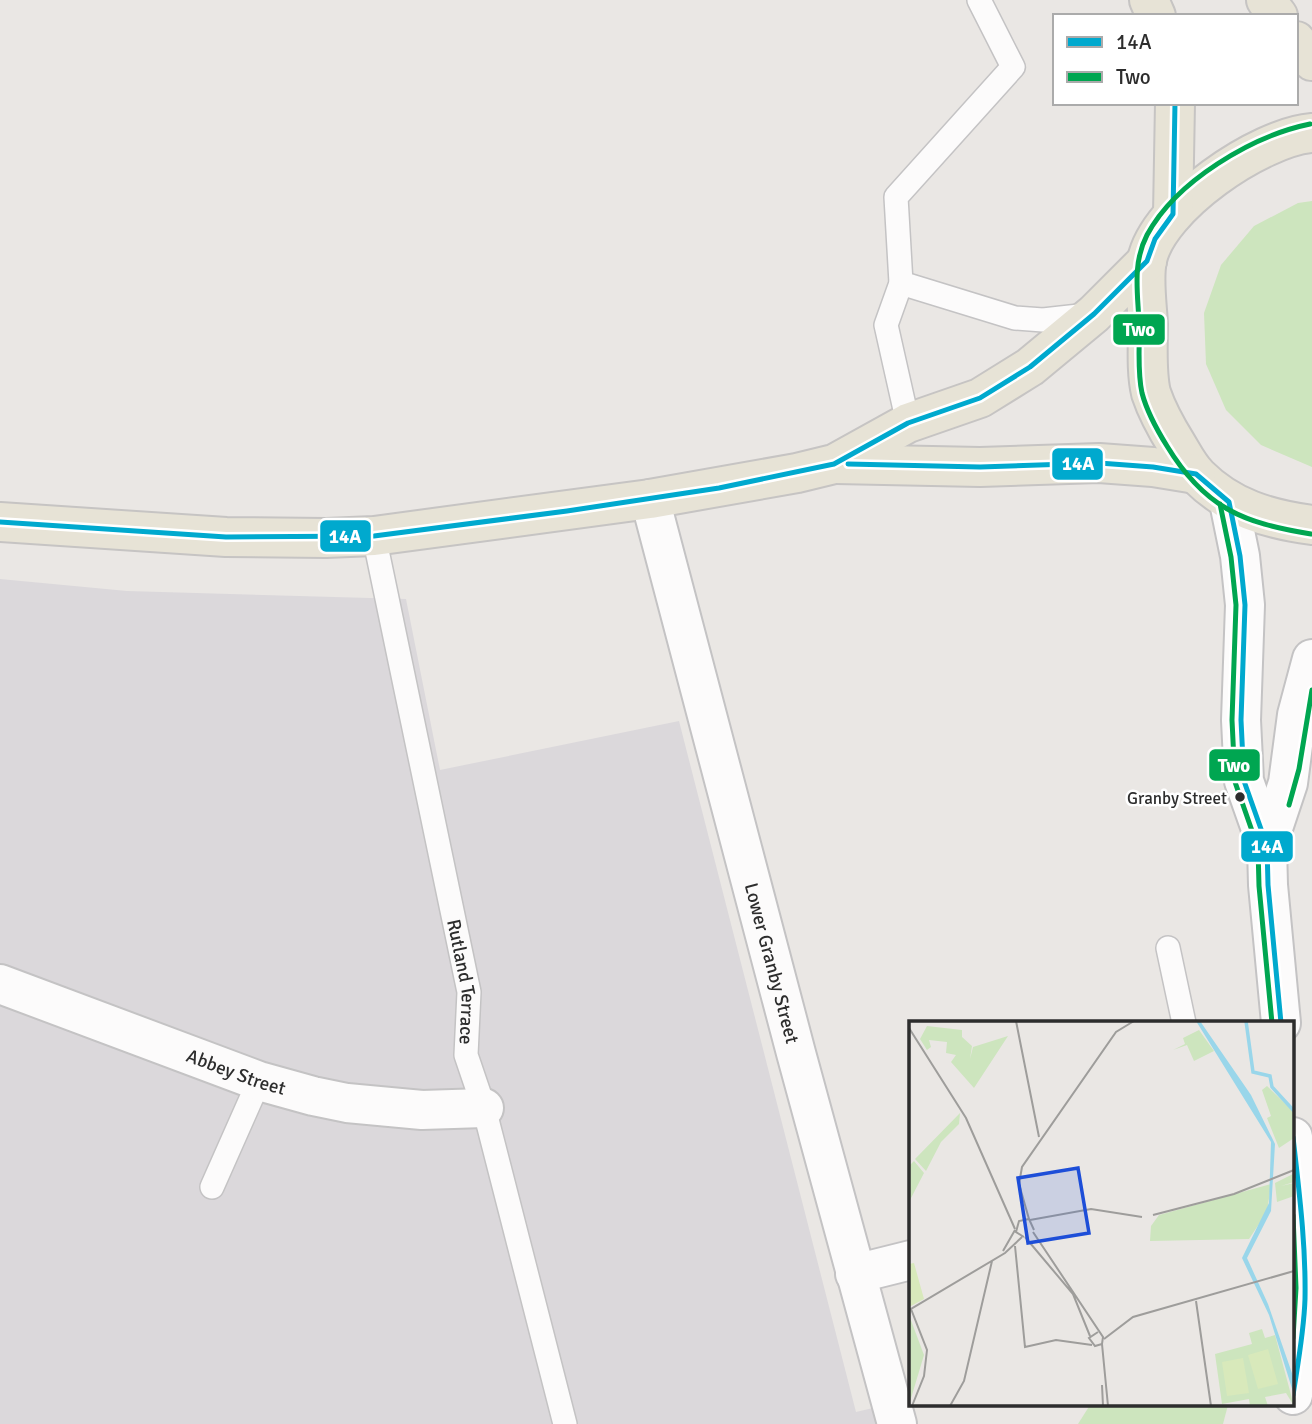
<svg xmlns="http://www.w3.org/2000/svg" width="1312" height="1424" font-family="Signika,sans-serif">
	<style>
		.industrial { fill: #dbd8db }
		.green { fill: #cde5be }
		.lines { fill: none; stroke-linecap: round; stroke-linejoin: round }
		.service-casing { stroke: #c4c3c4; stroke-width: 26 }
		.minor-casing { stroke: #c4c3c4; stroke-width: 42 }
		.tertiary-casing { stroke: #c4c3c4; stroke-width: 42 }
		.primary-casing { stroke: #c6c4c3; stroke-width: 42 }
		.service { stroke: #fcfbfb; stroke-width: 23 }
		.minor { stroke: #fcfbfb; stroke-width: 38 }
		.tertiary { stroke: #fcfbfb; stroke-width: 38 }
		.primary { stroke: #e7e3d6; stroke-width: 38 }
		.bus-1-casing { stroke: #fff; stroke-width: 10 }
		.bus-2-casing { stroke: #fff; stroke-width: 10 }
		.bus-1 { stroke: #00a9ce; stroke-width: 5 }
		.bus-2 { stroke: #00a651; stroke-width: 5 }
		.bus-dot { fill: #2d2d2d; stroke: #fff; stroke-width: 2.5 }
		.labels { text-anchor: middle; stroke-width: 5; stroke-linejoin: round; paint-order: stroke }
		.bus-label { font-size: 17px; fill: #2d2d2d; stroke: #fff; text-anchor: end }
		.street-label { font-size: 19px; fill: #2d2d2d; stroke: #fff }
		.inset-river { fill: none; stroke: #99d6ea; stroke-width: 3.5 }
		.inset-road { fill: none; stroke: #9e9d9b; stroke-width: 2 }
		.view { fill: #1d4ed8; fill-opacity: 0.15; stroke: #1d4ed8; stroke-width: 3.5 }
		.inset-edge { fill: none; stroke: #2d2d2d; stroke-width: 3.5 }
		.line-badge { stroke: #fff; stroke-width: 2.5 }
		.badge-label { font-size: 19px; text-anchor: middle; font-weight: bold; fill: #fff }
	</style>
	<rect width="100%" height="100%" fill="#eae7e4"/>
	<!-- industrial -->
	<polygon class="industrial" points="0,579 127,591 406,599 440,770 679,721 856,1412 911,1399 918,1424 0,1424"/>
	<!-- green -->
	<g class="green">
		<polygon points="1312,201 1312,467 1261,445 1226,410 1206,364 1204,313 1221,265 1254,226 1298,203"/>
		<polygon points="1090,1405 1228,1405 1223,1424 1078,1424"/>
	</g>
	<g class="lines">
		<defs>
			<g id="service">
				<polyline points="901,283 1015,318 1043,320 1088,315"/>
				<polyline points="908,423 886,325 901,283 896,197 1013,67 979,0"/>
				<path id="s1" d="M374,536L469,992L466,1055L484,1108L565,1424"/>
				<polyline points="1168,948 1184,1023"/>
				<polyline points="212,1187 259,1081"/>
			</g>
			<g id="minor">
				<path id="s2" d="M650,499L796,1053L897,1424"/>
				<path id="s3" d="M0,984L259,1081L313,1096L347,1103L422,1110L484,1108"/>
				<polyline points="855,1274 911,1260"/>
			</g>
			<g id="tertiary">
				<polyline points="1229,502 1240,556 1245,605 1241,720 1244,781 1267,846 1268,885 1281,1023"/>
				<polyline points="1267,846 1288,783 1297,715 1312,659"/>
				<path d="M1293,1137C1298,1187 1306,1237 1305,1288C1305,1323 1299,1359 1293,1395"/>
			</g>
			<g id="primary">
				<polyline points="1149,0 1156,16"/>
				<polyline points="1266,0 1278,16"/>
				<polyline points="1296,41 1312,61"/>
				<path d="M1312,133C1260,137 1158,206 1147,260C1143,278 1147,305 1148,324C1148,345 1146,372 1151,393C1157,411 1167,429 1177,445C1183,455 1189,467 1198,476C1230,508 1268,519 1312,525"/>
				<polyline points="1173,214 1175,103"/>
				<polyline points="836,464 980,467 1099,463 1153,467 1196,474"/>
				<polyline points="0,522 226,537 326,538 374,536 650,499 797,473 834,464 908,423 980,398 1030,367 1094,314 1147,261"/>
			</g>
		</defs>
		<!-- service casing -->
		<use href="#service" class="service-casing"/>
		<!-- minor casing -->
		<use href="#minor" class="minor-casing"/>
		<!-- tertiary casing -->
		<use href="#tertiary" class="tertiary-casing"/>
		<!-- primary casing -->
		<use href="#primary" class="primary-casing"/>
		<!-- service -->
		<use href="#service" class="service"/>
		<!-- minor -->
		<use href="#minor" class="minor"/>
		<!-- tertiary -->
		<use href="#tertiary" class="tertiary"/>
		<!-- primary -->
		<use href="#primary" class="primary"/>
		<defs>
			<g id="bus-1">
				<polyline points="848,464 980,467 1099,463 1153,467 1196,474 1229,502 1240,556 1245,605 1241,720 1244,781 1267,846 1268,885 1281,1023"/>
				<polyline points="0,522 226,537 374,536 567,511 719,488 834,464 908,423 980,398 1030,367 1094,314 1147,261 1155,239 1173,214 1175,103"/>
				<path d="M1293,1137C1299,1191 1306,1244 1305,1299C1304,1331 1298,1363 1293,1395"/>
			</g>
			<g id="bus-2">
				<path d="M1310,124C1252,136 1176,181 1147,235C1132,264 1138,293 1139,324C1140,347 1137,371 1142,393C1147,412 1157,430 1167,446C1204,507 1242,523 1311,534"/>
				<polyline points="1220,504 1231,557 1236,605 1232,720 1235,782 1258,848 1259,886 1272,1023"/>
				<polyline points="1289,805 1299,769 1312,690"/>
				<polyline points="1293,1215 1296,1288 1293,1338"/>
			</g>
		</defs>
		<!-- bus-1 casing -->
		<use href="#bus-1" class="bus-1-casing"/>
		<!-- bus-2 casing -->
		<use href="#bus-2" class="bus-2-casing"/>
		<!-- bus-1 -->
		<use href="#bus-1" class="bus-1"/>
		<!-- bus-2 -->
		<use href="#bus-2" class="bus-2"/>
	</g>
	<!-- markers -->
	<circle class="bus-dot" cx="1240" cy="797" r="6"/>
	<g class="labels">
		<!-- bus labels -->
		<g class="bus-label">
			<text x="1227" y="804">Granby Street</text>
		</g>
		<!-- street labels -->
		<g class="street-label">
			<text dy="7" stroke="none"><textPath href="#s2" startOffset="480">Lower Granby Street</textPath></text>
			<text dy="7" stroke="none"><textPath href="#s1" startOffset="455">Rutland Terrace</textPath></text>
			<text dy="7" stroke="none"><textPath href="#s3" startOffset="252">Abbey Street</textPath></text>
		</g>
	</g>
	<!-- overview -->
	<g transform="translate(909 1021)">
		<rect width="385" height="385" fill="#eae7e4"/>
		<path d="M18,5L53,9V16L63,25L61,38L64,26L99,15L65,67L42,41L47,34L37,32L38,21L20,19L22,26L18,29L11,18ZM290,9L305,30L285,40L278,24L264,29L276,23L274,17ZM358,65L385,91V117L370,127L358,97L362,95L353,69ZM51,92L50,103L32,121L17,150L6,138ZM5,140L15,152L0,181V145ZM384,153L385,161L372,165L385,162V175L368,181L366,162ZM362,163L358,191L340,218L241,220L242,205L250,194ZM0,294L15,334L0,384ZM353,308L356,317L366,314L385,385L377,372L356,376L359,385H341L340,378L313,383L306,333L343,323L340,312Z" fill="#cde5be"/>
		<path d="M5,242L15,278L0,286V243ZM359,328L369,363L349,368L339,334ZM334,337L340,372L318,375L313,341Z" fill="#d8e9bb"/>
		<path d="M287,0H291L342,74L366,123L362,190L338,237L359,283L385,358V374L360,294L333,237L360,182L362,121Z" fill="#99d6ea"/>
		<path class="inset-river" d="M337,0L344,51L361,55L363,66L385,90"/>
		<path class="inset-road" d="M107,0L130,116M0,7L57,97L106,208M244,194L325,173L385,149M120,198L110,163L113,146L207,11L225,0M121,199L182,188L233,196M124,211L194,316L193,323L186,325L180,317L189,311M115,216L107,211L110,200L120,198L125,209M116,216L164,273L181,315M106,225L116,326L147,319L183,324M94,230L106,209M287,280L302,385M195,318L224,296L385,250M193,323L199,385M193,364L194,385M3,385L15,355L18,329L2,288L96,232L113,216M41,385L55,360L83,240"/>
		<path class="view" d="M169,147L180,212L119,222L109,157Z"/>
		<rect width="385" height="385" class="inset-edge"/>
	</g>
	<g class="line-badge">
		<rect x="1112" y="313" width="54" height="33" rx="7" fill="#00a651"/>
		<rect x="1051" y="447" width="53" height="34" rx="7" fill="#00a9ce"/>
		<rect x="319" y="519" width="53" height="34" rx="7" fill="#00a9ce"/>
		<rect x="1208" y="748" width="53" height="34" rx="7" fill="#00a651"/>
		<rect x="1240" y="830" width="54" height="33" rx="7" fill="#00a9ce"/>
	</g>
	<g class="badge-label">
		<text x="1139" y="336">Two</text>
		<text x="1078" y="470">14A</text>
		<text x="345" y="543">14A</text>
		<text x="1234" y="772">Two</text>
		<text x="1267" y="853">14A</text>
	</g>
	<!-- legend -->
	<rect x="1053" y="14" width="245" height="91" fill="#ffffff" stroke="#ababab" stroke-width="2"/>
	<rect x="1067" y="37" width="35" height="10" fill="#00a9ce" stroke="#ababab" stroke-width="2"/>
	<text x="1116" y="49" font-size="21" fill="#2d2d2d">14A</text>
	<rect x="1067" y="72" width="35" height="10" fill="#00a651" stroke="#ababab" stroke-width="2"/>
	<text x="1116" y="84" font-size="21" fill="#2d2d2d">Two</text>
</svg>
